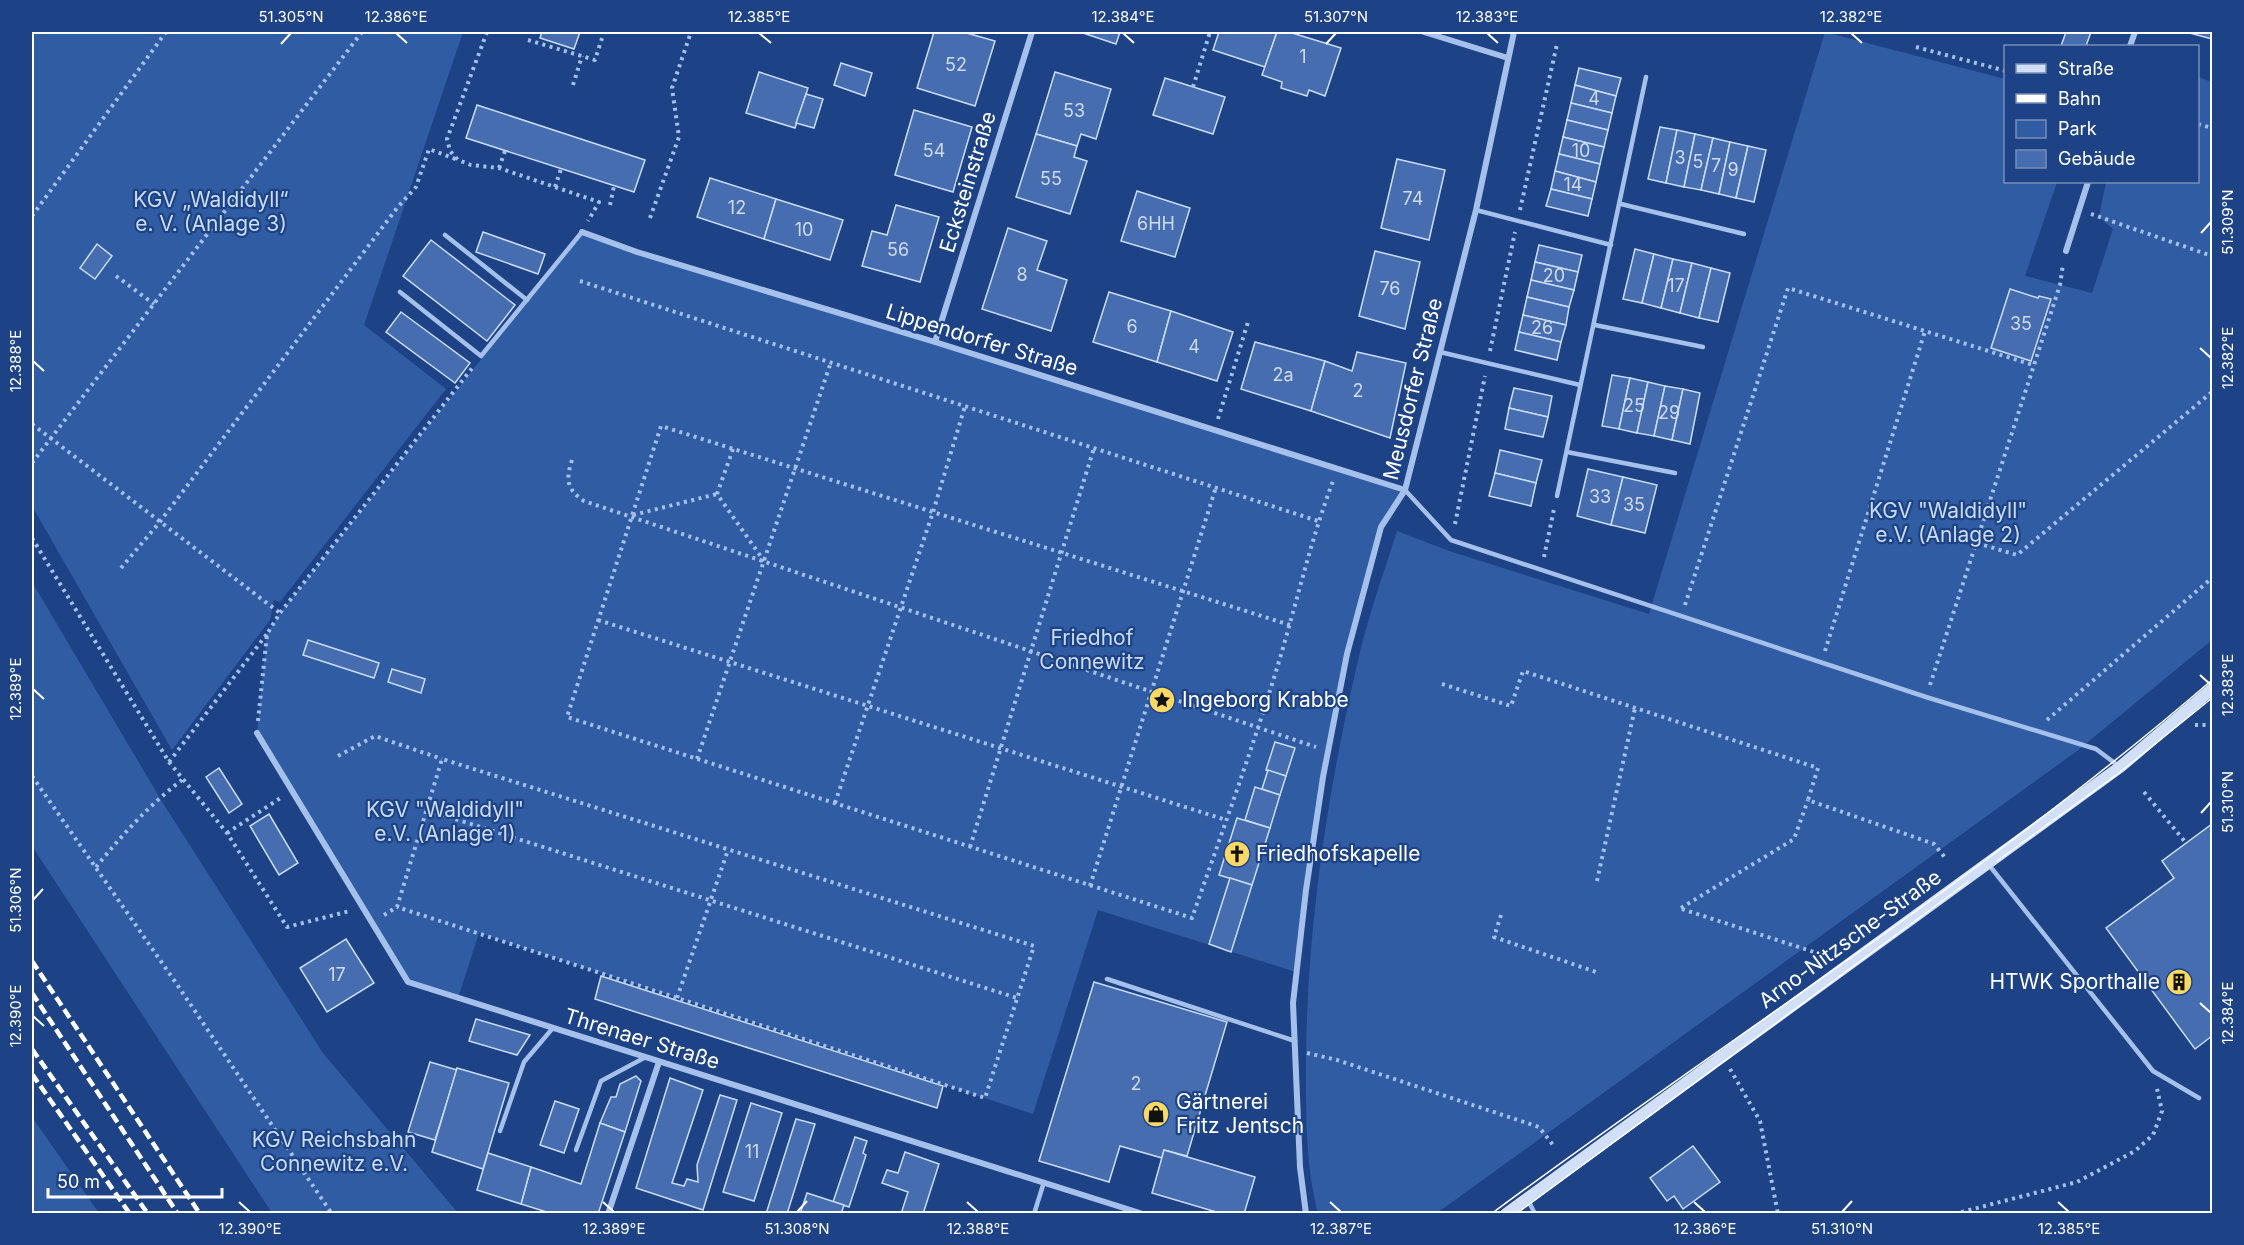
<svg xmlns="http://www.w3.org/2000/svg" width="2244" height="1245" font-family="Inter,sans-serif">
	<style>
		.green { fill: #305ca4 }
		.building { fill: #456daf; stroke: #cadcf8; stroke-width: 1.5 }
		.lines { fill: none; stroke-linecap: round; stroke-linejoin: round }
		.path { stroke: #a5c0eb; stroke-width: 4; stroke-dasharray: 3 4.5; stroke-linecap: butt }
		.lane { stroke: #a5c0eb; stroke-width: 4.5 }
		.street { stroke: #a5c0eb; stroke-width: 6 }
		.secondary { stroke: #d1dff8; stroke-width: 12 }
		.tram { stroke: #fff; stroke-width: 1.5 }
		.rail { stroke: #fff; stroke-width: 4.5; stroke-dasharray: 10 4.5; stroke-linecap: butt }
		.ticks { fill: none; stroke: #fff; stroke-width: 2 }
		.labels { text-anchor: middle; stroke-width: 4.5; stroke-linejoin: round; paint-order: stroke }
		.number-label { font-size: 18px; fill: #d0daeb }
		.street-label { font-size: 21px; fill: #fff; stroke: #1d4386 }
		.park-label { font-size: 21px; fill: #cadcf8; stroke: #1d4386 }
		.poi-label { font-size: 21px; fill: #fff; stroke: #1d4386; text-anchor: start }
		.neatline { fill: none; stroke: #fff; stroke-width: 2 }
		.ticks-label { font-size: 15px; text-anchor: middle; fill: #fff }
	</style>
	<rect width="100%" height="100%" fill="#1d4386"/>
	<!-- green -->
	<g class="green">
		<polygon points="32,32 463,32 364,325 446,389 280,602 274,600 270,620 172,750 32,506"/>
		<path d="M1825,32L2005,79L2006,182H2057L2025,276L2092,293L2113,229L2099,217L2106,182H2198V77L2212,82V640L2077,751L1437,1213L1318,1214C1305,1163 1306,1112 1306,1060C1307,922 1329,782 1361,648C1371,608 1385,569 1397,531L1449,551L1649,614Z"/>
		<polygon points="582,232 1405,490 1381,527 1334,714 1296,972 1098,910 1033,1114 479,933 458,998 408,982 257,733 267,634 280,613"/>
		<polygon points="32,582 164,805 323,1053 458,1213 272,1213 32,846"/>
		<polygon points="32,1117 99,1213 32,1213"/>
	</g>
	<!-- building -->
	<g class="building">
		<polygon points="542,32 580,32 574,49 540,38"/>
		<polygon points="934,32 963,32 995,41 975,106 917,88"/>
		<polygon points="1080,32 1120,32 1116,44"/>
		<polygon points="1219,32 1277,32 1265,67 1213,50"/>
		<polygon points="1277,32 1289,32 1341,48 1325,96 1309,90 1307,96 1281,88 1282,82 1262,75"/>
		<polygon points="2066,32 2091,32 2086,46 2061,46"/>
		<polygon points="2186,32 2212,32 2212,39"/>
		<polygon points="841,63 872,73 865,96 834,85"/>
		<polygon points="1579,68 1621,78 1616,96 1575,85"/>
		<polygon points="759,72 808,88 795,128 746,113"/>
		<polygon points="1055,72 1111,89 1096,139 1081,134 1077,146 1036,134"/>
		<polygon points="1165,78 1225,97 1213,134 1153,115"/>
		<polygon points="1575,85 1616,96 1612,113 1571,103"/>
		<polygon points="806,94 823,99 814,128 796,123"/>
		<polygon points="1571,103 1612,113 1608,130 1567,120"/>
		<polygon points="477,105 645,160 634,192 466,138"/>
		<polygon points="914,110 972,127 953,192 895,175"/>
		<polygon points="1567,120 1608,130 1604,147 1563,137"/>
		<polygon points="1660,127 1677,130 1666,183 1648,179"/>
		<polygon points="1677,130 1695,134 1684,187 1666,183"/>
		<polygon points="1036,134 1077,146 1074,157 1087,161 1070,214 1016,197"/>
		<polygon points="1695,134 1713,138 1701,190 1684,187"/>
		<polygon points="1563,137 1604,147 1600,164 1559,154"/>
		<polygon points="1713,138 1730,142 1719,194 1701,190"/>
		<polygon points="1730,142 1748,146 1736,198 1719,194"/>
		<polygon points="1748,146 1766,150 1754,202 1736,198"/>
		<polygon points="1559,154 1600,164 1596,182 1555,171"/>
		<polygon points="1397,159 1445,170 1429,240 1381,228"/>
		<polygon points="1555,171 1596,182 1592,199 1551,189"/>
		<polygon points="710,178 776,199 764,239 697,217"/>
		<polygon points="1551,189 1592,199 1588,216 1546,206"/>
		<polygon points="1137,191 1190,208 1175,257 1121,241"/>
		<polygon points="776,199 843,220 830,260 764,239"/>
		<polygon points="896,205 939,217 920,282 862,266 872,231 887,235"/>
		<polygon points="1008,228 1047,241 1037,270 1067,280 1051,331 982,309"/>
		<polygon points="483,232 545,254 538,274 476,252"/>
		<polygon points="431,240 515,305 487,341 403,276"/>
		<polygon points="97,244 112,256 95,279 80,268"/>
		<polygon points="1539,245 1582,255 1578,272 1535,262"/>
		<polygon points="1635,249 1654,254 1642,303 1623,299"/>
		<polygon points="1375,251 1420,262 1405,329 1359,316"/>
		<polygon points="1654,254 1673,259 1661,308 1642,303"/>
		<polygon points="1673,259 1692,263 1680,313 1661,308"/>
		<polygon points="1535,262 1578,272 1574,290 1531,280"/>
		<polygon points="1692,263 1711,268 1699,318 1680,313"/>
		<polygon points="1711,268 1730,273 1718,322 1699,318"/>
		<polygon points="1531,280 1574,290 1569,307 1527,297"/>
		<polygon points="2010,289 2038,298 2039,296 2051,299 2031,361 1991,348"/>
		<polygon points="1109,292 1171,311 1157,362 1093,342"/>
		<polygon points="1527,297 1569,307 1566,325 1523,315"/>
		<polygon points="1171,311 1233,332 1217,381 1157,362"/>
		<polygon points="401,312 470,363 455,383 386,332"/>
		<polygon points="1523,315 1566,325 1561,342 1519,332"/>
		<polygon points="1519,332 1561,342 1557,360 1515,350"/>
		<polygon points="1255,342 1325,361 1311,411 1241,389"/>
		<polygon points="1357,352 1406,363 1390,438 1311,411 1325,361 1352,371"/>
		<polygon points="1612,375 1630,378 1619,429 1602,426"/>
		<polygon points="1630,378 1648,382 1637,433 1619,429"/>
		<polygon points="1648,382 1665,386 1654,436 1637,433"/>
		<polygon points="1665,386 1683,389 1672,440 1654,436"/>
		<polygon points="1514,388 1552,396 1548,417 1509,408"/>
		<polygon points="1683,389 1700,393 1690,444 1672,440"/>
		<polygon points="1509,408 1548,417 1543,437 1505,429"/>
		<polygon points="1500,450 1542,460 1536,483 1495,473"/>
		<polygon points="1588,469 1623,477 1611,525 1577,516"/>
		<polygon points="1495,473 1536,483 1531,506 1489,496"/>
		<polygon points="1623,477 1657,485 1645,533 1611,525"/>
		<polygon points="308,640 379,663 374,678 303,655"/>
		<polygon points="392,669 425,679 421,693 388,682"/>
		<polygon points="1275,742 1295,748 1286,776 1266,770"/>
		<polygon points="219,768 242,804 229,813 206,777"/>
		<polygon points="1268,770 1286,776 1280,795 1262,789"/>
		<polygon points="1255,787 1280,795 1270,828 1245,820"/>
		<polygon points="269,814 298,863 279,875 250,826"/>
		<polygon points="1237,818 1270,828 1252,885 1219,875"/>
		<polygon points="2212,824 2212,1036 2195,1049 2106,928 2174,878 2162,861"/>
		<polygon points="1230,878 1252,885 1231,952 1209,944"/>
		<polygon points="346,939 374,983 327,1012 300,968"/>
		<polygon points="601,976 943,1086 937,1108 595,999"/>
		<polygon points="1094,982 1227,1022 1187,1156 1164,1150 1162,1158 1120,1146 1109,1182 1039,1161"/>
		<polygon points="476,1019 530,1035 517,1055 469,1041"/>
		<polygon points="430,1062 457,1070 435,1140 408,1132"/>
		<polygon points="457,1068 509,1083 483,1169 432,1152"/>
		<polygon points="636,1076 641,1081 625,1132 600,1123 611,1097 616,1097 620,1084"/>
		<polygon points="670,1078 703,1090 672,1183 684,1186 687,1179 698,1182 697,1165 720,1095 737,1100 703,1210 636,1188"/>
		<polygon points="555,1101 579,1109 564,1153 540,1145"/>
		<polygon points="751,1103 782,1113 754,1201 723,1192"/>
		<polygon points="796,1119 815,1124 787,1214 766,1214"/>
		<polygon points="600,1123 625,1132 598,1214 553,1214 521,1204 531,1167 581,1184"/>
		<polygon points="855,1137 867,1141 863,1153 866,1155 849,1207 833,1202"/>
		<polygon points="1693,1146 1720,1182 1683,1209 1674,1196 1667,1201 1650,1178"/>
		<polygon points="1164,1150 1255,1177 1244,1214 1223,1214 1152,1193"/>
		<polygon points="905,1152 939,1164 923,1214 901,1214 908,1192 882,1183 887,1170 898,1173"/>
		<polygon points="488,1153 531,1167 521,1204 477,1190"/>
		<polygon points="807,1193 844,1205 841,1214 800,1214"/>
	</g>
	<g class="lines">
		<!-- path -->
		<g class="path">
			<polyline points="487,32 447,139 450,151 458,160 471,165 499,168 599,202 588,221"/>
			<polyline points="528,40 595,60 604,32"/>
			<polyline points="1916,47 2006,71"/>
			<polyline points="573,85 582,56"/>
			<polyline points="1193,87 1210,32"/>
			<polyline points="2198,124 2212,128"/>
			<polyline points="499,168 505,151"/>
			<polyline points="555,187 561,169"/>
			<polyline points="610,205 614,186"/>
			<polyline points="1520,210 1557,44"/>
			<polyline points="2091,214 2212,256"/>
			<polyline points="32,216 166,32"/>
			<polyline points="650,218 679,137 672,88 691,32"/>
			<polyline points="116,276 154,304"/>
			<polyline points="580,281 1318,521"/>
			<polyline points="1490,351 1515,232"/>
			<polyline points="1218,419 1248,322"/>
			<polyline points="32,424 280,613"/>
			<polyline points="733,449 717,494 764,561"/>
			<path d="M572,460C566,479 566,489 584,501L1316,747"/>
			<polyline points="32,463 362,32"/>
			<polyline points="633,515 717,494"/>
			<polyline points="1455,524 1485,376"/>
			<polyline points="32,538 169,762 227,833 287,927 350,911"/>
			<polyline points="1977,543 2017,555 2212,392"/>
			<polyline points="1544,557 1554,509"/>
			<polyline points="121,568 159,523 397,208 416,187 429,149 458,160"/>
			<polyline points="1685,605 1788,288 2033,365"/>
			<polyline points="598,620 1226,820"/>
			<path d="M1290,625L661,426L567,717L1192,918C1221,835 1251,753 1277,668C1296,606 1310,542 1333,481"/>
			<polyline points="1825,651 1925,331"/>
			<polyline points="1442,684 1511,706 1523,671 1818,768 1808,800 1934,844 1947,860"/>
			<polyline points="1930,685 2060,285 2063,264"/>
			<polyline points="2047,720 2212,578"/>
			<polyline points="258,721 267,634 280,613 473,367"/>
			<polyline points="2195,725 2212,725"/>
			<polyline points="338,756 375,736 442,759"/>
			<polyline points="697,759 831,362"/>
			<polyline points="169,762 267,634"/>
			<polyline points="32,776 176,983 332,1214"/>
			<polyline points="2144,792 2186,843"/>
			<polyline points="835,803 933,512 965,406"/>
			<polyline points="427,810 1017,998"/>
			<polyline points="227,833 282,797"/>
			<polyline points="970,847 1094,448"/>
			<path d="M96,867C122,835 149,805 182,780"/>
			<polyline points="1597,881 1635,708"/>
			<polyline points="1090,886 1216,487"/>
			<polyline points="1681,908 1794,839 1808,800"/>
			<polyline points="1682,909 1820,954"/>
			<polyline points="384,915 397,907 442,759 1034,946 985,1098 397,907"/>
			<polyline points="1501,915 1494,937 1596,972"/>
			<polyline points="677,998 728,850"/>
			<polyline points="1307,1053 1337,1060 1539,1127 1553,1145"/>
			<polyline points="1730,1069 1760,1121 1778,1214"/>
			<polyline points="1954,1214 2077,1182 2135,1151 2153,1135 2162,1111 2157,1089"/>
		</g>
		<!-- lane -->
		<g class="lane">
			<polyline points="1621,204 1744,234"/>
			<polyline points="1476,210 1611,245"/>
			<polyline points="445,235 527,300"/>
			<polyline points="400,292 481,356 582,232"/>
			<polyline points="1595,325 1703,347"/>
			<polyline points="1440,352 1580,385"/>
			<polyline points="1567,452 1675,473"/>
			<polyline points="1405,490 1451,540 1926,697 2096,749 2120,767"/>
			<polyline points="1557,496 1646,77"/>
			<polyline points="1989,865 2153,1071 2199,1098"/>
			<polyline points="1107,979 1295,1041"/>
			<polyline points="500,1131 524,1062 552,1029"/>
			<polyline points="576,1150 601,1081 644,1058"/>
			<polyline points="1528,1200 1535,1214"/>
			<polyline points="1034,1214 1044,1182"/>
		</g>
		<!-- street -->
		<g class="street">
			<polyline points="1424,32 1508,58"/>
			<polyline points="2130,46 2135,32"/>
			<polyline points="582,232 637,252 935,342 1405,490"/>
			<polyline points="2066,251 2088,182"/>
			<polyline points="935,342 1032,32"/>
			<polyline points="257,733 408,982 1143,1214"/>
			<polyline points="608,1214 659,1062"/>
			<polyline points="1306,1214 1300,1167 1293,1003 1306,890 1323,777 1347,654 1381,527 1405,490 1476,210 1514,32"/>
		</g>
		<!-- secondary -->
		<polyline class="secondary" points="1506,1214 2120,767 2212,689"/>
		<!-- tram -->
		<g class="tram">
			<polyline points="1997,861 2119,773 2212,698"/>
			<path d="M1491,1214C1731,1036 1986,875 2212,680"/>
			<polyline points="1516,1214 1968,882"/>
		</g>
		<!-- rail -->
		<g class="rail">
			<polyline points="32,961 200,1214"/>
			<polyline points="32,993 178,1214"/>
			<polyline points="32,1049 148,1214"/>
			<polyline points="32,1074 130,1214"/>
		</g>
	</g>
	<!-- ticks -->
	<path class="ticks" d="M396,33L407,43M759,33L771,43M1123,33L1134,43M1487,33L1498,43M1851,33L1862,43M281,44L291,33M1326,44L1336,33M2201,233L2211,222M2200,348L2211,358M33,361L44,371M2200,675L2211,685M33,689L44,699M2201,813L2211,802M33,900L43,889M2200,1003L2211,1013M33,1016L44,1026M239,1202L250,1212M603,1202L614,1212M967,1202L978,1212M1330,1202L1341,1212M1694,1202L1705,1212M2058,1202L2069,1212M797,1212L807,1201M1842,1212L1852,1201"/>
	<!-- icons -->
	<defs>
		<symbol id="sight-disc" viewBox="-11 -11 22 22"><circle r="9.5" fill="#fada64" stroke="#1d4386"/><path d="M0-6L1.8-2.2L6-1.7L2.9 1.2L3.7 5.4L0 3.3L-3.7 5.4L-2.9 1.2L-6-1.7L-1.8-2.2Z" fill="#111"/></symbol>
		<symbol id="church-disc" viewBox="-11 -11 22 22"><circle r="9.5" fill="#fada64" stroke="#1d4386"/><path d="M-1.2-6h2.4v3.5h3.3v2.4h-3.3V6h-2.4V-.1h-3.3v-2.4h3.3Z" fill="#111"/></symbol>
		<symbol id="building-disc" viewBox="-11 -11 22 22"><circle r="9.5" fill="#fada64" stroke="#1d4386"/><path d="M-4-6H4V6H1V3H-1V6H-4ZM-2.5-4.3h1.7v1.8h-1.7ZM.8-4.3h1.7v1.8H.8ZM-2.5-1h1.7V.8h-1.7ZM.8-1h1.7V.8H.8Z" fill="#111"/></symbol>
		<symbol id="shop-disc" viewBox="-11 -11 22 22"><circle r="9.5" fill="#fada64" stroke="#1d4386"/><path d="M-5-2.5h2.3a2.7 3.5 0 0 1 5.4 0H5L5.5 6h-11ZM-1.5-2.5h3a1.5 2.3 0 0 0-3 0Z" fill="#111"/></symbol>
	</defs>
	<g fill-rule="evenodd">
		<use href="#sight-disc" x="1147" y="685" width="30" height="30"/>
		<use href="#church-disc" x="1222" y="839" width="30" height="30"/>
		<use href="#building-disc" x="2164" y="967" width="30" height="30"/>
		<use href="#shop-disc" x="1141" y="1099" width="30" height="30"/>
	</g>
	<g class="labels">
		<!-- number labels -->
		<g class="number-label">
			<text x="1303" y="63">1</text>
			<text x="956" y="71">52</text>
			<text x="1594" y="105">4</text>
			<text x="1074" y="117">53</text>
			<text x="934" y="157">54</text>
			<text x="1581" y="157">10</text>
			<text x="1680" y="164">3</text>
			<text x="1698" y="168">5</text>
			<text x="1716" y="172">7</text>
			<text x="1733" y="176">9</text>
			<text x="1051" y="185">55</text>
			<text x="1573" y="191">14</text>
			<text x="1413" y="205">74</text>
			<text x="737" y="214">12</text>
			<text x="1156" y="230">6HH</text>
			<text x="804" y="236">10</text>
			<text x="898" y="256">56</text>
			<text x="1022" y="281">8</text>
			<text x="1554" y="282">20</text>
			<text x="1676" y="292">17</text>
			<text x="1390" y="295">76</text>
			<text x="2021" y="330">35</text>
			<text x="1132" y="333">6</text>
			<text x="1542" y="334">26</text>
			<text x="1194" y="353">4</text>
			<text x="1283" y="381">2a</text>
			<text x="1358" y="397">2</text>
			<text x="1634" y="412">25</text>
			<text x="1669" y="419">29</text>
			<text x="1600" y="503">33</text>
			<text x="1634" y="511">35</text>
			<text x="337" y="981">17</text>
			<text x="1136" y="1090">2</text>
			<text x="752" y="1158">11</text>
		</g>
		<!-- street labels -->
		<g class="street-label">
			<text transform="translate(968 182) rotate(-73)" y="7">Ecksteinstraße</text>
			<text transform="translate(982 340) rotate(17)" y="7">Lippendorfer Straße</text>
			<text transform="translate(1413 389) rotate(-76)" y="7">Meusdorfer Straße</text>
			<text transform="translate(1850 939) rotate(-36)" y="7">Arno-Nitzsche-Straße</text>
			<text transform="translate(642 1039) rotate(17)" y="7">Threnaer Straße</text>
		</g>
		<!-- park labels -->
		<g class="park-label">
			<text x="211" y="207">KGV „Waldidyll“<tspan x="211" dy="24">e. V. (Anlage 3)</tspan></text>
			<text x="1948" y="518">KGV "Waldidyll"<tspan x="1948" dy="24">e.V. (Anlage 2)</tspan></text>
			<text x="1092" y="645">Friedhof<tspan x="1092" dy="24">Connewitz</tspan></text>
			<text x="445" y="817">KGV "Waldidyll"<tspan x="445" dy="24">e.V. (Anlage 1)</tspan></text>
			<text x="334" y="1147">KGV Reichsbahn<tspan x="334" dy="24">Connewitz e.V.</tspan></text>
		</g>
		<!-- poi labels -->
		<g class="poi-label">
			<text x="1182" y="707">Ingeborg Krabbe</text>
			<text x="1256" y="861">Friedhofskapelle</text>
			<text x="2160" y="989" text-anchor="end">HTWK Sporthalle</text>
			<text x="1176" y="1109">Gärtnerei<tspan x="1176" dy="24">Fritz Jentsch</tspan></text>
		</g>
	</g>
	<!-- border -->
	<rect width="2244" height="1245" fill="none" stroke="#1d4386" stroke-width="66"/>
	<!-- legend -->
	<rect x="2004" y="45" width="195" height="138" fill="#1d4386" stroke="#778eb6" stroke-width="1.5"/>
	<rect x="2016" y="64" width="30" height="9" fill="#d1dff8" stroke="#778eb6" stroke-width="1.5"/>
	<text x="2058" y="75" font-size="18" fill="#ffffff">Straße</text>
	<rect x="2016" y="94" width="30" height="9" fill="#ffffff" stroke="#778eb6" stroke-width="1.5"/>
	<text x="2058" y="105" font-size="18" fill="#ffffff">Bahn</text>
	<rect x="2016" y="120" width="30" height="18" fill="#305ca4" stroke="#778eb6" stroke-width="1.5"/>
	<text x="2058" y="135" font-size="18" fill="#ffffff">Park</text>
	<rect x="2016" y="150" width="30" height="18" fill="#456daf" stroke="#778eb6" stroke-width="1.5"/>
	<text x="2058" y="165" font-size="18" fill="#ffffff">Gebäude</text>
	<!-- scale -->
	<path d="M48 1188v9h174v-9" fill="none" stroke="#ffffff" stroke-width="3"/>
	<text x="57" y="1188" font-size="18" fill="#ffffff" stroke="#1d4386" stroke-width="4.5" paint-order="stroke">50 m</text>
	<rect x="33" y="33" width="2178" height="1179" class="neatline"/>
	<g class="ticks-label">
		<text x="291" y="22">51.305°N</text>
		<text x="396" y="22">12.386°E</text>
		<text x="759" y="22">12.385°E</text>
		<text x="1123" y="22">12.384°E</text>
		<text x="1336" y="22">51.307°N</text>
		<text x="1487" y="22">12.383°E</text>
		<text x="1851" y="22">12.382°E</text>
		<text transform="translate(2228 222) rotate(-90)" y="5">51.309°N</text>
		<text transform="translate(2228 358) rotate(-90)" y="5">12.382°E</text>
		<text transform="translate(16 361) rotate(-90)" y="5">12.388°E</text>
		<text transform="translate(2228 685) rotate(-90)" y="5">12.383°E</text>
		<text transform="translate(16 689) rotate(-90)" y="5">12.389°E</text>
		<text transform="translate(2228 802) rotate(-90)" y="5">51.310°N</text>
		<text transform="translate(16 900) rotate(-90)" y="5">51.306°N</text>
		<text transform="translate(2228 1013) rotate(-90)" y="5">12.384°E</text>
		<text transform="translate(16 1016) rotate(-90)" y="5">12.390°E</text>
		<text x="250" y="1234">12.390°E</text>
		<text x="614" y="1234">12.389°E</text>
		<text x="797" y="1234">51.308°N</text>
		<text x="978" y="1234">12.388°E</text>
		<text x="1341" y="1234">12.387°E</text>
		<text x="1705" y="1234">12.386°E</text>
		<text x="1842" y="1234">51.310°N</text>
		<text x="2069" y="1234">12.385°E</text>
	</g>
</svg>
